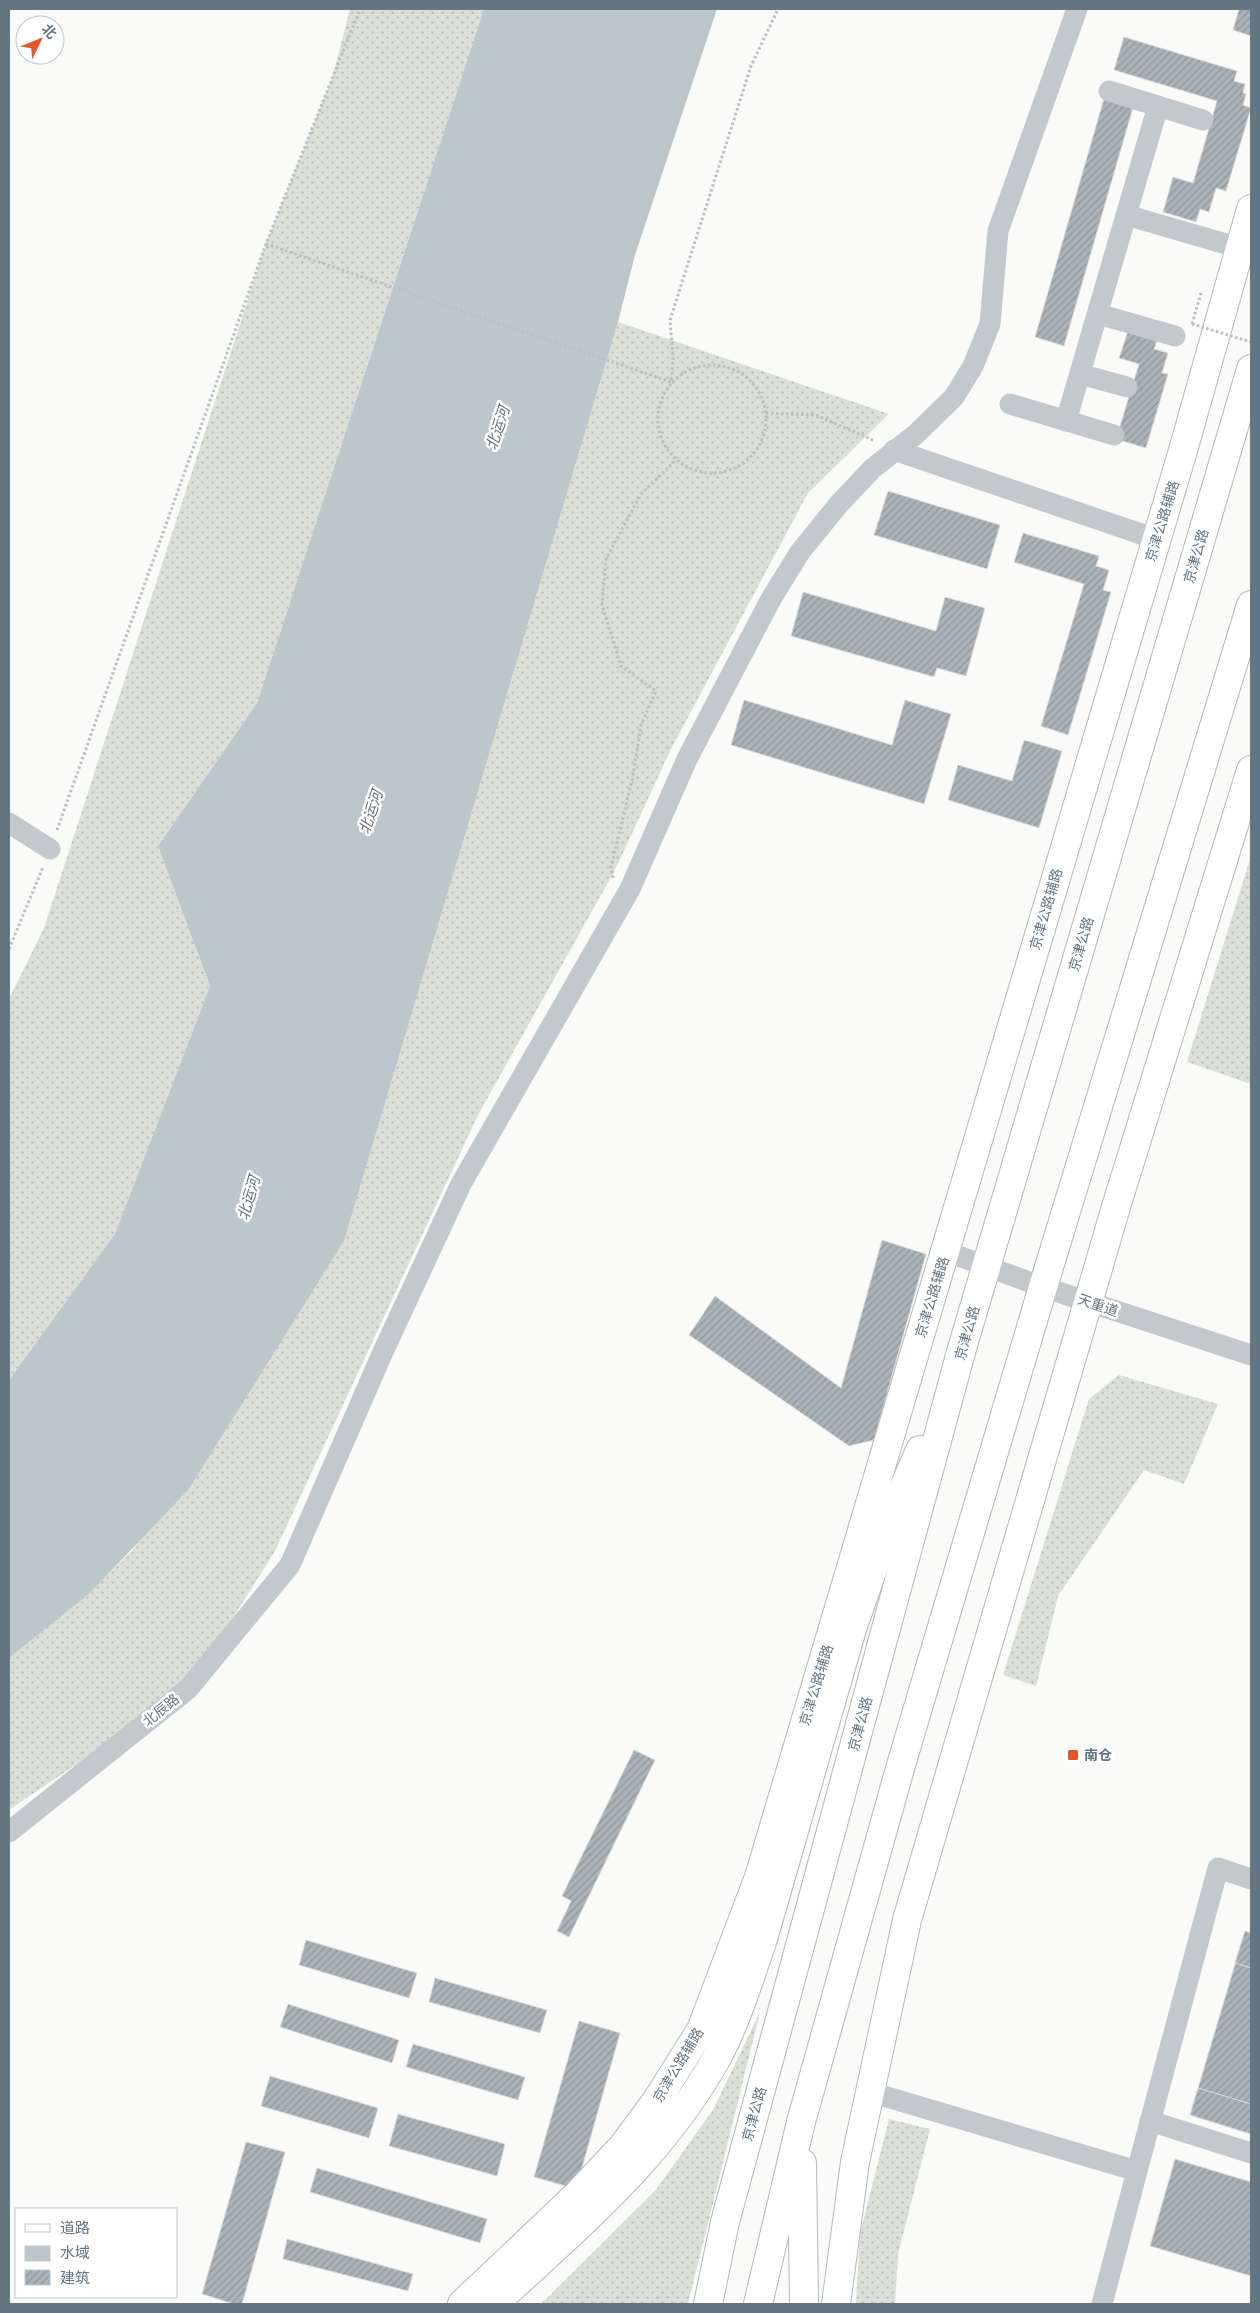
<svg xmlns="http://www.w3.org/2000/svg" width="1260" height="2313" font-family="Helvetica,'Noto Sans SC',sans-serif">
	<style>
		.grass { fill: url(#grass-dots) }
		.water { fill: #bbc7cb }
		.building { fill: url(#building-hatch); stroke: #dcdcda }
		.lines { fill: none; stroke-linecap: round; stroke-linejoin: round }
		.major-casing { stroke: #b5babe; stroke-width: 30 }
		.highway-casing { stroke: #b4b9bd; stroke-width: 30 }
		.path { stroke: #bbbfc2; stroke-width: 3; stroke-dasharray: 2.5 2.5; stroke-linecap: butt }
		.minor { stroke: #c3c8cc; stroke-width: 21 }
		.major { stroke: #fff; stroke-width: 28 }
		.highway { stroke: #fff; stroke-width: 28 }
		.path-bridge { stroke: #bbbfc2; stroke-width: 3; stroke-dasharray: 2.5 2.5; stroke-linecap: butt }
		.poi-dot { fill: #e4572e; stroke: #fff; stroke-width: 2 }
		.labels { text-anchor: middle; stroke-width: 5; stroke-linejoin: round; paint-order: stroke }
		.street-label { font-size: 14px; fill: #657683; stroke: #fff }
		.poi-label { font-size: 14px; font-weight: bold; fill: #657683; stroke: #fff; text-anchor: start }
		.water-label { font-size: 15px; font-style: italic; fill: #60757c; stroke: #fff }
	</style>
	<defs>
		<pattern id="grass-dots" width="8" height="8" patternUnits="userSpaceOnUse" patternTransform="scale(1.25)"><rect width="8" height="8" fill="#dadfd7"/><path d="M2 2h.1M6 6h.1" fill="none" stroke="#b4b9b4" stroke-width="1.8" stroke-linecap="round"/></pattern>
		<pattern id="building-hatch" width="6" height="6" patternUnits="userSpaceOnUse" patternTransform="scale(1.25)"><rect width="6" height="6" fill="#aab3b9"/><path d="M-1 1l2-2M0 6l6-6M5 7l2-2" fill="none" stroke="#8e969c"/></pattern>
	</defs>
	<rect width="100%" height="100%" fill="#fafaf8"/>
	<!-- grass -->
	<g class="grass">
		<polygon points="350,9 484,9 257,703 158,846 210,986 115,1234 9,1380 9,999 44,928 266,244 332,79"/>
		<polygon points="618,322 889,414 808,493 672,747 615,870 478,1115 275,1551 188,1689 9,1810 9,1658 89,1593 132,1551 344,1241"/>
		<polygon points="1251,856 1251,1084 1187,1062"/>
		<polygon points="1119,1375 1218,1404 1184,1484 1144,1470 1058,1596 1036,1686 1003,1675 1089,1399"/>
		<polygon points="760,2012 688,2304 541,2304 655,2191 713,2110"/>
		<polygon points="889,2119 930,2129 898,2254 895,2304 856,2304 860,2233"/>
	</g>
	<!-- water -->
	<polygon class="water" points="484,9 717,9 635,255 618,322 344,1241 188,1490 89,1594 9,1658 9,1380 115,1234 210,986 158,846 257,703"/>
	<!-- building -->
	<g class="building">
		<polygon points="1239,9 1251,9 1251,36 1233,30"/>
		<polygon points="1124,37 1237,71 1234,81 1245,84 1243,93 1246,94 1243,105 1251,108 1226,191 1216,188 1209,212 1200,209 1196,222 1163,212 1173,177 1193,183 1217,101 1114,70"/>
		<polygon points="1105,95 1134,104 1064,346 1035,337"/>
		<polygon points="1128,331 1157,340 1154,349 1168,353 1162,373 1168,374 1146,448 1116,439 1139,364 1119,358"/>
		<polygon points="888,491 1000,525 987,569 874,535"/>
		<polygon points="1023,533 1099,556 1096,566 1109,570 1103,590 1111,592 1068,735 1041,726 1084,584 1014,562"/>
		<polygon points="803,592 936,631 945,597 985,608 966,676 937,668 934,677 791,636"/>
		<polygon points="744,700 892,745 905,700 951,714 924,804 731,745"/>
		<polygon points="1024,740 1062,751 1039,828 948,800 958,765 1012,781"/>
		<polygon points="882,1240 926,1254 874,1440 849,1446 689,1335 715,1296 841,1388"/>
		<polygon points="634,1750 655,1760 569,1937 557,1931 571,1901 562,1896"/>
		<polygon points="1245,1931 1251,1933 1251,2134 1190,2115"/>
		<polygon points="1245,1931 1251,1933 1251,1968 1235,1963"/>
		<polygon points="306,1940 417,1973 409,1998 299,1965"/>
		<polygon points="435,1978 547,2010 540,2033 429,2002"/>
		<polygon points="288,2004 399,2040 392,2063 280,2027"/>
		<polygon points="579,2021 620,2033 576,2189 534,2177"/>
		<polygon points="413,2044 525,2077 518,2100 406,2067"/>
		<polygon points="270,2076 378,2108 369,2138 261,2106"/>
		<polygon points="1198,2088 1251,2104 1251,2134 1190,2115"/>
		<polygon points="398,2114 505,2144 497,2176 389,2146"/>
		<polygon points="246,2142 285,2152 242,2304 234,2304 202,2294"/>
		<polygon points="1175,2159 1251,2182 1251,2276 1150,2246"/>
		<polygon points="317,2168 487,2219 480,2243 310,2192"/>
		<polygon points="287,2239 413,2274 408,2291 283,2259"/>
	</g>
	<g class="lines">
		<defs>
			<g id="major">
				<polyline points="462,2304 575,2197 623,2146 657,2100 701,2030 759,1877 1182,454 1251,209"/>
				<polyline points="836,2304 855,2162 907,1920 1116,1207 1251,770"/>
			</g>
			<g id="highway">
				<polyline points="802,2163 804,2304"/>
				<path d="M494,2304C579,2225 664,2156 720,2052C738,2016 750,1977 763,1939L852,1629L890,1520L920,1450"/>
				<polyline points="708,2304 725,2222 961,1352 1251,369"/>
				<polyline points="758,2304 801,2122 901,1765 1043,1287 1251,605"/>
			</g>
		</defs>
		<!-- major casing -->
		<use href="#major" class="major-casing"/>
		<!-- highway casing -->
		<use href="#highway" class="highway-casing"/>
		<!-- path -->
		<g class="path">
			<polyline points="266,244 671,382 673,359 670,320 751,66 778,9"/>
			<polyline points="1192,324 1201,293"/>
			<circle cx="712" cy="419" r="54"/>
			<polyline points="766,413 816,415 875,441"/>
			<polyline points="57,830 266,244 360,9"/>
			<polyline points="613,878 611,868 633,776 641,725 656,691 621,666 602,605 606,559 641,494 676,460"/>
			<polyline points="9,949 43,867"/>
		</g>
		<!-- minor -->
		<g class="minor">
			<polyline points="1109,91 1203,120"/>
			<polyline points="1126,215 1240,248"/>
			<polyline points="1098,314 1175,336"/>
			<polyline points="1080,374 1127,387"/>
			<polyline points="1010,404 1114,435"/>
			<polyline points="1066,421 1158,106"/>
			<polyline points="894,450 1156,539"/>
			<polyline points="9,823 50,849"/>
			<polyline points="945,1251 1043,1287 1251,1355"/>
			<polyline points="9,1832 188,1689 290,1565 382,1354 461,1184 630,889 687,759 771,599 800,552 839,504 872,469 916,434 954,397 973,366 990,324 998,231 1077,9"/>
			<polyline points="870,2092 1137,2171 1218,1868 1251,1879"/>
			<polyline points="1150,2121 1251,2153"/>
			<polyline points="1102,2304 1137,2171"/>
		</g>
		<!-- major -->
		<use href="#major" class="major"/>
		<!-- highway -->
		<use href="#highway" class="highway"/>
		<!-- path-bridge -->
		<polyline class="path-bridge" points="1192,324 1251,342"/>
	</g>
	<!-- markers -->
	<rect class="poi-dot" x="1067" y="1749" width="12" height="12" rx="2.5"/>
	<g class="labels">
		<!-- street labels -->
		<g class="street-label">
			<text transform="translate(1162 521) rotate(-73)" y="5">京津公路辅路</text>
			<text transform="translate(1196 556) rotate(-74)" y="5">京津公路</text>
			<text transform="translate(1046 909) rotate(-74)" y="5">京津公路辅路</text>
			<text transform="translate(1081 944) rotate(-74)" y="5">京津公路</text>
			<text transform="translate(932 1297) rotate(-73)" y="5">京津公路辅路</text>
			<text transform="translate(1098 1305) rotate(19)" y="5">天重道</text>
			<text transform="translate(967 1333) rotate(-74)" y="5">京津公路</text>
			<text transform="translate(816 1685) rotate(-73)" y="5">京津公路辅路</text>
			<text transform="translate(161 1710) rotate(-39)" y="5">北辰路</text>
			<text transform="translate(860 1724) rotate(-75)" y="5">京津公路</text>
			<text transform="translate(678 2065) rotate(-59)" y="5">京津公路辅路</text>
			<text transform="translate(754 2114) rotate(-75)" y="5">京津公路</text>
		</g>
		<!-- poi labels -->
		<g class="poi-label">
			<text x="1084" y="1760">南仓</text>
		</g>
		<!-- water labels -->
		<g class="water-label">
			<text transform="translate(498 428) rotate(-72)" y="5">北运河</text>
			<text transform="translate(371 812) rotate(-72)" y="5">北运河</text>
			<text transform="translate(249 1198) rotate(-74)" y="5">北运河</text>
		</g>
	</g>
	<!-- border -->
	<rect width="1260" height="2313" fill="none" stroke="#657683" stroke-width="20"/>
	<!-- legend -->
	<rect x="15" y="2208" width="162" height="90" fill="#ffffff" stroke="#c1c8cd"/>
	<rect x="25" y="2224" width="25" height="8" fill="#ffffff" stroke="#c1c8cd"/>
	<text x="60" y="2233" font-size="15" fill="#657683">道路</text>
	<rect x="25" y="2246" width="25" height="15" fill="#bbc7cb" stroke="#c1c8cd"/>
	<text x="60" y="2258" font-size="15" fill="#657683">水域</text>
	<rect x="25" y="2270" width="25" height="15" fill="url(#building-hatch)" stroke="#c1c8cd"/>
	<text x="60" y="2283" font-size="15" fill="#657683">建筑</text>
	<!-- north arrow -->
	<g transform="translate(40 40) rotate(47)"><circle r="24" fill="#ffffff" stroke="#c1c8cd"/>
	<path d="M0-4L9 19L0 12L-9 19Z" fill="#e4572e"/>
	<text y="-8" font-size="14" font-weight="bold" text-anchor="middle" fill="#657683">北</text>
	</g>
</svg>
